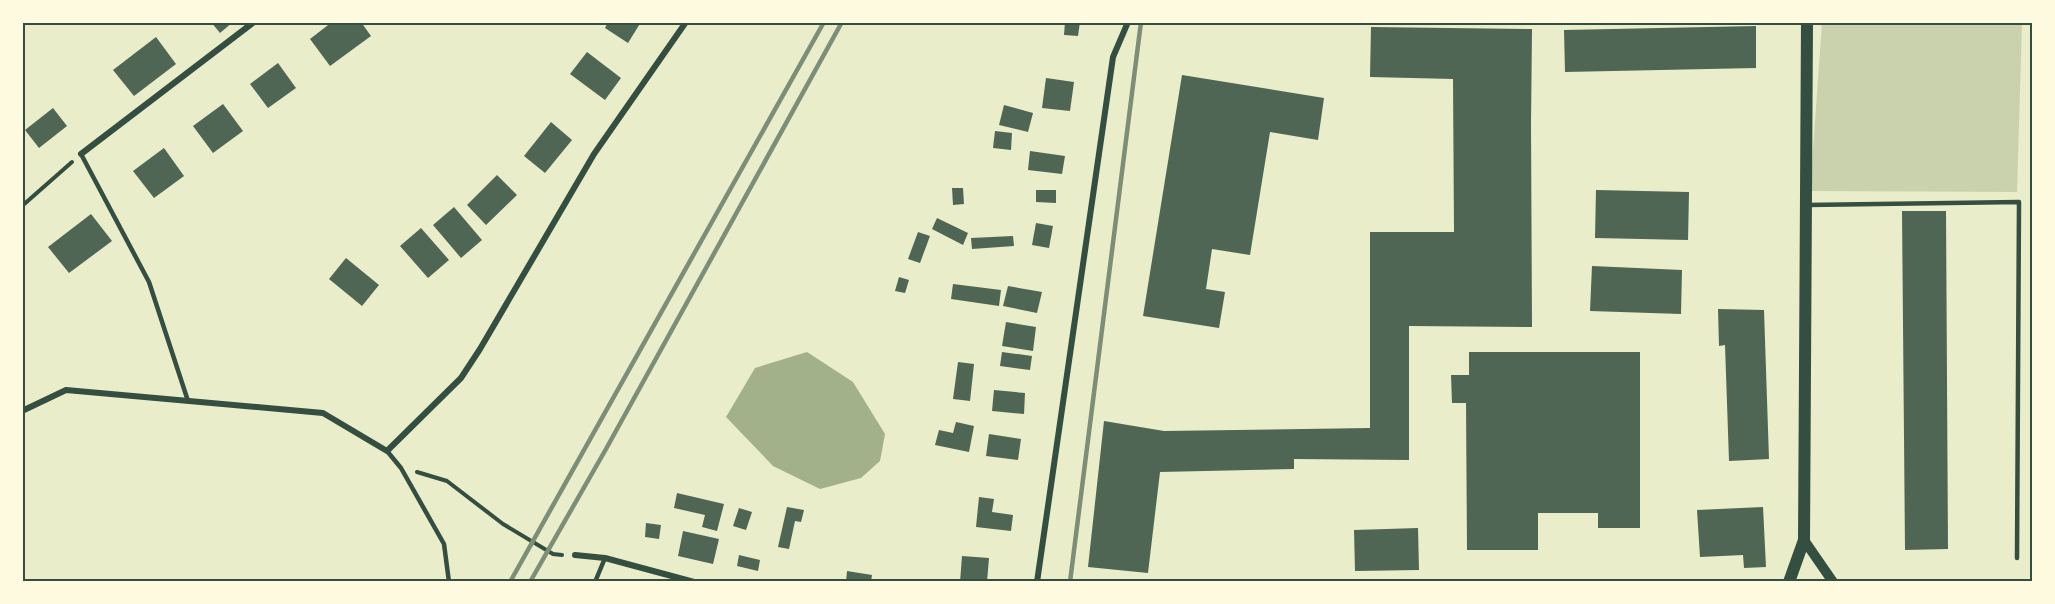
<svg xmlns="http://www.w3.org/2000/svg" width="2055" height="604" font-family="'Work Sans',sans-serif">
	<style>
		.green { fill: #cad2ad }
		.water { fill: #a3b18a }
		.building { fill: #4f6655 }
		.lines { fill: none; stroke-linecap: round; stroke-linejoin: round }
		.path { stroke: #344e41; stroke-width: 4 }
		.service { stroke: #344e41; stroke-width: 4.5 }
		.minor { stroke: #344e41; stroke-width: 6 }
		.tertiary { stroke: #344e41; stroke-width: 10 }
		.secondary { stroke: #344e41; stroke-width: 12 }
		.rail { stroke: #7c8e77; stroke-width: 4.5 }
		.neatline { fill: none; stroke: #344e41; stroke-width: 2 }
	</style>
	<rect width="100%" height="100%" fill="#e9edc9"/>
	<!-- green -->
	<polygon class="green" points="1822,23 2022,23 2017,192 1810,191"/>
	<!-- water -->
	<polygon class="water" points="807,352 853,382 885,434 880,461 861,478 820,489 773,466 726,417 755,368"/>
	<!-- building -->
	<g class="building">
		<polygon points="211,22 233,22 220,33"/>
		<polygon points="332,22 361,22 371,36 330,66 310,39"/>
		<polygon points="608,22 641,22 628,43 605,28"/>
		<polygon points="1065,22 1080,22 1078,36 1064,35"/>
		<polygon points="1756,26 1756,68 1565,72 1564,30"/>
		<polygon points="1371,27 1532,29 1531,123 1532,327 1409,326 1409,460 1294,459 1294,469 1160,472 1148,573 1088,567 1104,421 1164,431 1370,428 1370,232 1454,232 1453,79 1370,77"/>
		<polygon points="156,37 176,64 134,96 113,70"/>
		<polygon points="587,52 621,78 605,100 570,74"/>
		<polygon points="278,63 296,88 268,108 250,84"/>
		<polygon points="1182,75 1324,98 1318,140 1270,132 1250,255 1212,249 1206,289 1225,292 1219,328 1143,316"/>
		<polygon points="1046,78 1074,82 1070,111 1042,108"/>
		<polygon points="223,104 243,131 213,153 193,126"/>
		<polygon points="1004,105 1033,113 1028,132 999,125"/>
		<polygon points="53,108 67,126 39,148 25,130"/>
		<polygon points="551,122 572,140 545,173 524,156"/>
		<polygon points="995,131 1012,133 1011,150 993,148"/>
		<polygon points="164,148 184,176 154,198 133,171"/>
		<polygon points="1030,151 1065,156 1062,174 1028,170"/>
		<polygon points="497,175 517,195 486,225 467,205"/>
		<polygon points="952,188 963,188 964,204 953,205"/>
		<polygon points="1036,190 1056,190 1056,203 1036,202"/>
		<polygon points="1596,190 1689,192 1688,240 1595,238"/>
		<polygon points="454,207 482,240 461,258 433,225"/>
		<polygon points="1902,211 1946,211 1948,549 1905,550"/>
		<polygon points="91,214 112,241 69,273 48,247"/>
		<polygon points="937,218 968,233 963,245 932,229"/>
		<polygon points="1036,223 1053,226 1049,248 1032,245"/>
		<polygon points="421,228 449,260 428,278 400,246"/>
		<polygon points="918,232 930,236 920,263 908,259"/>
		<polygon points="1013,236 1014,246 972,249 971,238"/>
		<polygon points="346,258 379,285 362,306 329,279"/>
		<polygon points="1592,266 1682,270 1681,314 1590,311"/>
		<polygon points="899,277 909,280 905,293 895,291"/>
		<polygon points="953,284 1001,290 999,306 951,299"/>
		<polygon points="1008,286 1042,292 1037,313 1003,306"/>
		<polygon points="1718,309 1764,310 1769,459 1729,461 1725,345 1719,346"/>
		<polygon points="1006,322 1036,327 1033,351 1002,346"/>
		<polygon points="1002,352 1032,356 1030,370 1000,366"/>
		<polygon points="1469,352 1640,352 1640,528 1598,528 1598,513 1538,513 1538,550 1467,550 1466,403 1452,403 1451,375 1469,375"/>
		<polygon points="958,362 974,364 970,401 953,399"/>
		<polygon points="994,390 1025,393 1024,414 992,411"/>
		<polygon points="956,422 974,426 969,452 935,445 939,430 953,433"/>
		<polygon points="989,434 1021,439 1018,460 986,456"/>
		<polygon points="677,493 724,504 717,531 702,527 705,515 674,508"/>
		<polygon points="979,497 994,499 992,512 1013,515 1011,531 976,527"/>
		<polygon points="787,507 804,510 801,522 795,521 789,549 778,547"/>
		<polygon points="1763,507 1766,567 1744,568 1743,555 1700,557 1697,510"/>
		<polygon points="739,508 752,512 746,530 733,526"/>
		<polygon points="646,523 661,525 659,539 645,537"/>
		<polygon points="1418,528 1419,570 1355,571 1354,530"/>
		<polygon points="683,531 719,539 713,564 678,556"/>
		<polygon points="739,555 760,560 758,571 737,566"/>
		<polygon points="962,556 989,558 987,582 960,582"/>
		<polygon points="847,571 872,575 871,582 846,582"/>
	</g>
	<g class="lines">
		<!-- path -->
		<g class="path">
			<polyline points="22,206 72,162"/>
			<polyline points="417,472 447,481 503,524 553,554 562,555"/>
		</g>
		<!-- service -->
		<g class="service">
			<polyline points="81,154 149,282 188,401"/>
			<polyline points="1807,205 2019,202 2017,558"/>
			<polyline points="387,451 401,468 444,544 449,582"/>
			<polyline points="595,582 605,558"/>
		</g>
		<!-- minor -->
		<g class="minor">
			<polyline points="81,154 254,22"/>
			<polyline points="22,411 66,390 323,413 387,451 461,378 480,349 594,154 686,22"/>
			<polyline points="575,555 605,558 694,582"/>
			<polyline points="1037,582 1113,57 1128,22"/>
		</g>
		<!-- tertiary -->
		<polyline class="tertiary" points="1804,540 1833,582"/>
		<!-- secondary -->
		<polyline class="secondary" points="1789,582 1804,540 1807,22"/>
		<!-- rail -->
		<g class="rail">
			<polyline points="510,582 824,22"/>
			<polyline points="530,582 606,449 842,22"/>
			<polyline points="1070,582 1141,22"/>
		</g>
	</g>
	<!-- border -->
	<rect width="2055" height="604" fill="none" stroke="#fefae0" stroke-width="48"/>
	<rect x="24" y="24" width="2007" height="556" class="neatline"/>
</svg>
